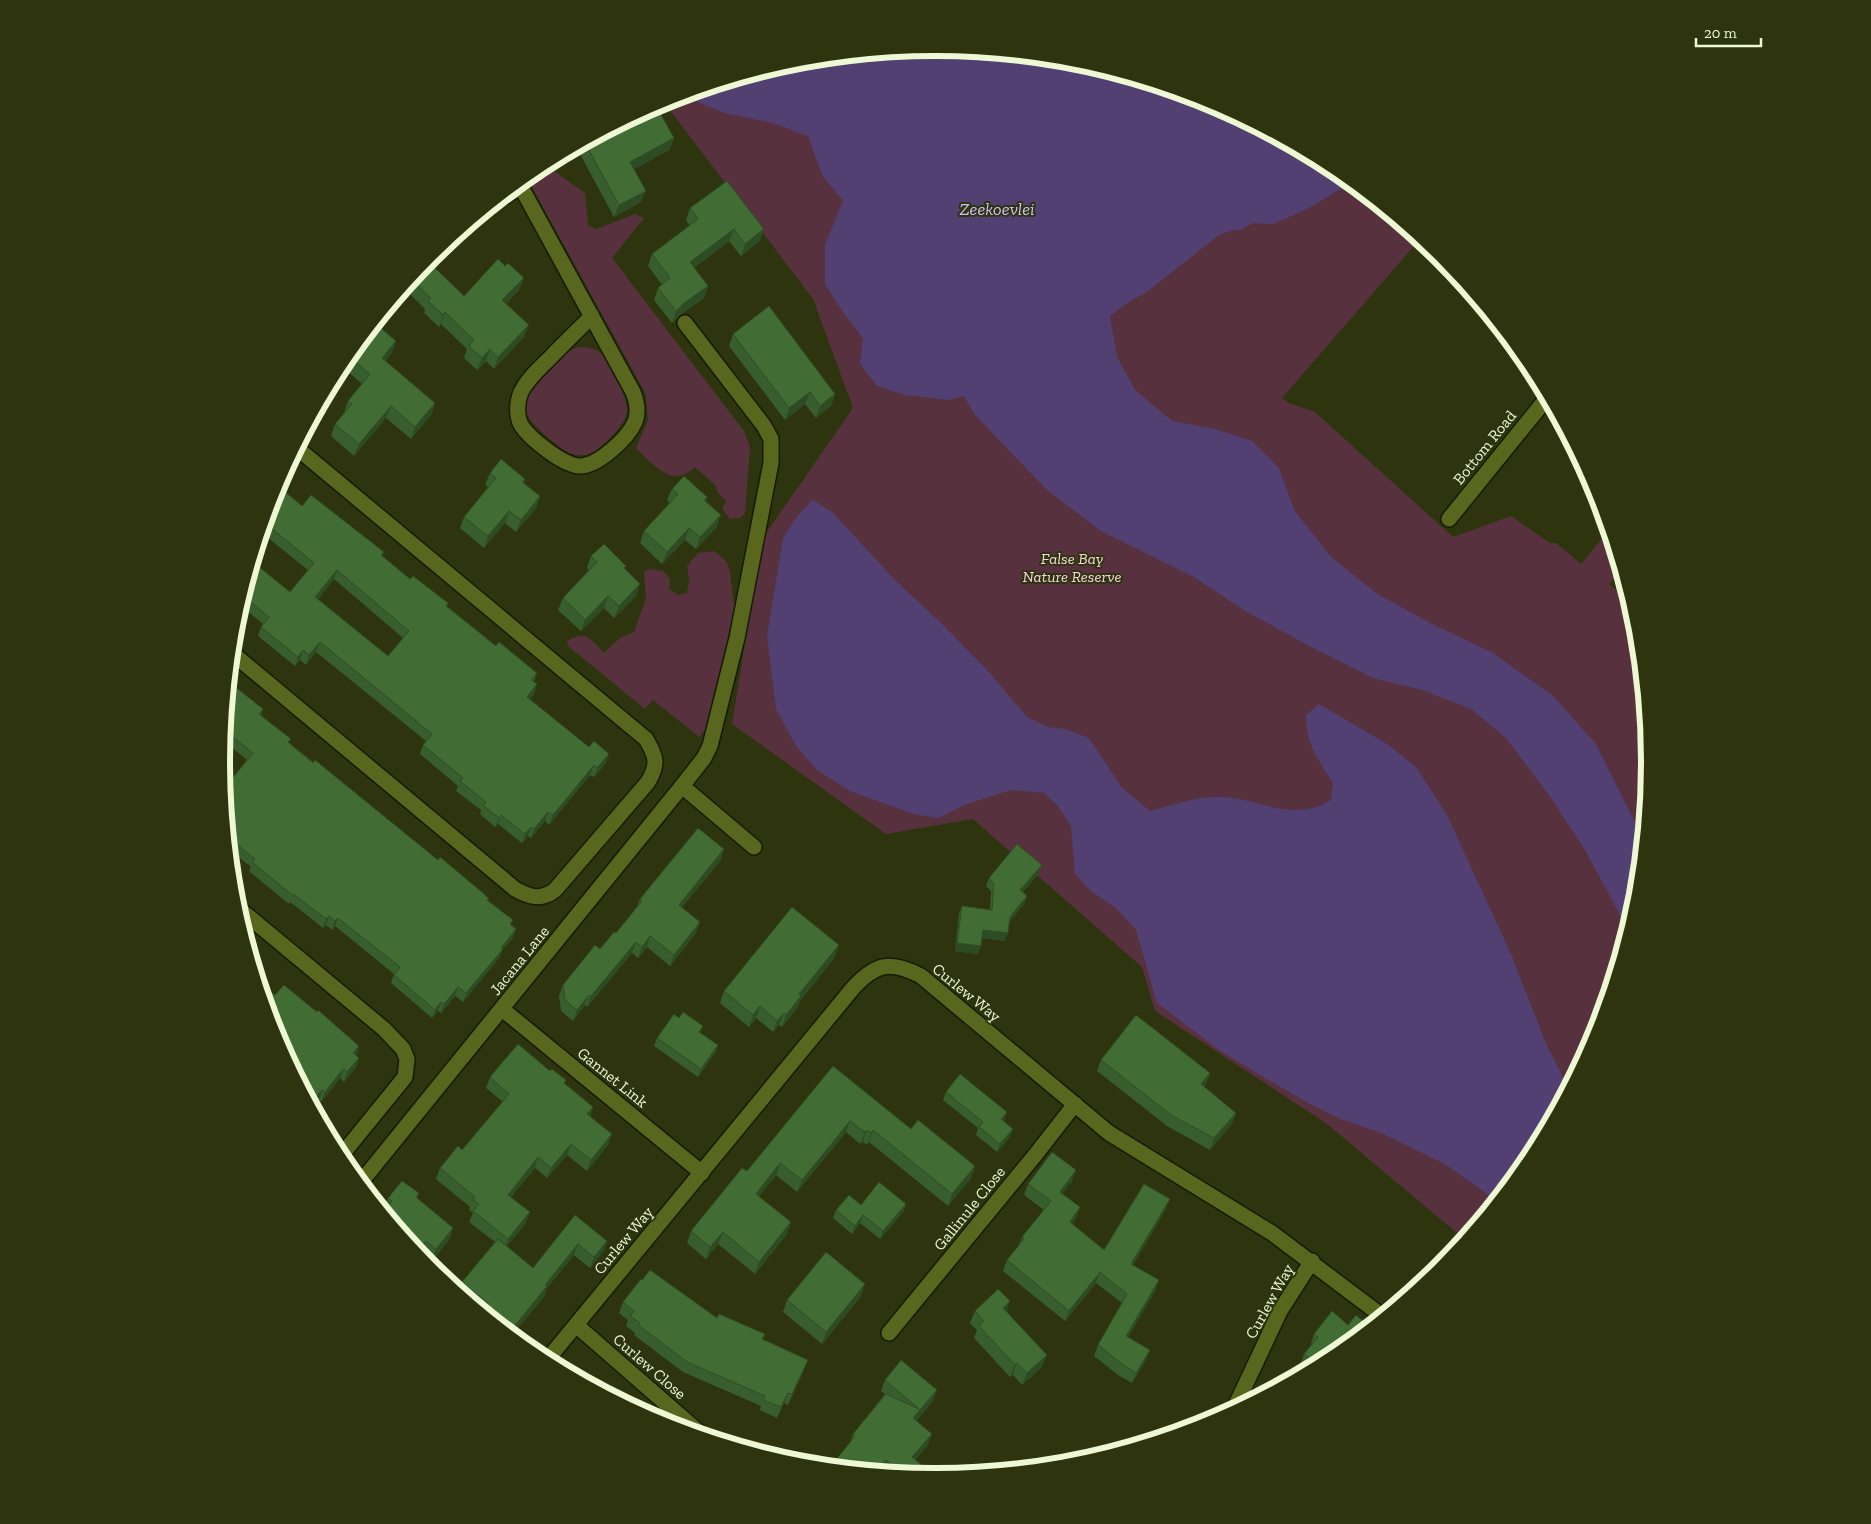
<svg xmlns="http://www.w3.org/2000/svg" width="1871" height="1524" font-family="'Zilla Slab',serif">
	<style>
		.green { fill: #57323e }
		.water { fill: #514071 }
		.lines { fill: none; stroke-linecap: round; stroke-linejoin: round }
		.minor-casing { stroke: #161b05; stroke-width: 18 }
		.minor { stroke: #59661d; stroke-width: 15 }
		.wall { fill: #385e2d; fill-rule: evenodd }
		.shaded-wall { fill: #2e4c24 }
		.building { fill: #416d34; stroke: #2e4c24; fill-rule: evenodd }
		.labels { text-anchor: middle; stroke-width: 4; stroke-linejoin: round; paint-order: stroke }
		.street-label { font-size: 16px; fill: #eff8d4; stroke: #2d340e }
		.park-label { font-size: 16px; font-style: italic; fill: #fad4df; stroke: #2d340e }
		.water-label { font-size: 18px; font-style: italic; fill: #d2befe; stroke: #2d340e }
		.rim { fill: none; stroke: #eff8d4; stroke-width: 6 }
	</style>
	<rect width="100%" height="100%" fill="#2d340e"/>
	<!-- green -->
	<g class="green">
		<polygon points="936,48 1075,61 1209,102 1333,168 1420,239 1282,398 1289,403 1315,412 1453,537 1511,516 1550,543 1556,543 1581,564 1604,536 1612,543 1620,571 1609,584 1630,601 1636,623 1650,762 1636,902 1595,1036 1529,1159 1464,1239 1327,1124 1155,1011 1142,967 973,819 886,834 732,724 762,539 853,408 813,299 663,101 796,61"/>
		<path d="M545,165L585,193L588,225L596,229L635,214L644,218L612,258L744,431L750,447L745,513L740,518L730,519L722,509L726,501L718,493L716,486L695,467C692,469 689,472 685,474C667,483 648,459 636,448L648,420L646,394L527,178Z"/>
		<path d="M579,347C587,347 594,348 601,353C610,362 628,398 627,411C625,422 618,429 611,437C593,456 578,463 556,444C521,415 512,404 549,369C558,360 567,351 579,347Z"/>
		<path d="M714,551L727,562L730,572L736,619L714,720L699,737L653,700L645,709L568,646L567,641C586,630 591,639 604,653L620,638L634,632L646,599L644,572L649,569L663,571L670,579L669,589L678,595L687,593L689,579L687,566L698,553Z"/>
	</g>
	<!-- water -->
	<g class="water">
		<polygon points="936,48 1075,61 1209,102 1333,168 1351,183 1305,210 1273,224 1253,223 1242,229 1230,231 1219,235 1148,291 1127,303 1110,316 1117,357 1135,390 1172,421 1215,429 1252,441 1279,468 1294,510 1331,557 1376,593 1428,622 1493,653 1553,696 1596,744 1634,820 1642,841 1636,902 1627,931 1619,913 1585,850 1551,798 1506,738 1471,709 1422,690 1373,678 1311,647 1242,609 1194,577 1101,531 1047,490 975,415 964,396 949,400 905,395 877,386 860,364 863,338 843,312 825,284 825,245 843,201 822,175 808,136 773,123 725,113 683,96 796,61"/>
		<path d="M813,500L832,512L895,580L942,624L988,671L1027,717L1048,727L1065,729L1089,738L1122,788L1150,811C1171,806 1196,796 1218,797C1258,797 1292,824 1331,800L1333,783C1318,760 1306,744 1306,715L1319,704L1387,744L1416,767L1447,815L1511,954L1547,1046L1568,1087L1529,1159L1494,1202L1486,1193L1445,1164L1381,1133L1341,1119L1310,1104L1255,1072L1219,1050L1157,1003L1136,930L1117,909L1090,890L1075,874L1071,826L1058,806L1044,793L1011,790L967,804L938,818L914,814L850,791L817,770L796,746L776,709L767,636L783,538L798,515Z"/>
	</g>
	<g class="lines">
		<defs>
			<g id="minor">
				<path d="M505,196L521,187L633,392C637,402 639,412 635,422C628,438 598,466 580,466C564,466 530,439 521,425C516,415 517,402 521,392C528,378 540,368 551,357C564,343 578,330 592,316"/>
				<polyline points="1449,519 1547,398"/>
				<path d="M232,653L515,889C529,897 541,901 555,890L648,782C659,764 656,756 646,739L297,448"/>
				<polyline points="682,786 754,847"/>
				<polyline points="237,907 384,1029 403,1049 407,1059 405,1077 340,1157"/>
				<polyline points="502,1009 702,1173"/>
				<polyline points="361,1182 682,786 704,758 710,746 737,638 771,463 771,439 764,426 685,323"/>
				<polyline points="576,1325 701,1434"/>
				<polyline points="889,1333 1036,1154 1075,1104"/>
				<path d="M547,1360L853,988C876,963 891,960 921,976L1109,1133L1272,1233L1382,1316"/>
				<polyline points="1234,1409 1280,1311 1312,1261"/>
				<polyline points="791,1461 795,1459"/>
			</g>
		</defs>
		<!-- minor casing -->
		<use href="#minor" class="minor-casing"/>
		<!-- minor -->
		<use href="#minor" class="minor"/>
	</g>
	<!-- wall -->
	<g class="wall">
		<polygon points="636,124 674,138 669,150 634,169 641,202 614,217 580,154 560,165 556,158 602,134 603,136"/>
		<polygon points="690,208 760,241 741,256 729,241 694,268 708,286 704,298 680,315 672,323 654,300 658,288 662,285 648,266 652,254 690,226 686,220"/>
		<polygon points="415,283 464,296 519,290 506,304 524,337 494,369 486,361 477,370 464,358 467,349 441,324 439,327 424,313 425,309 411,295"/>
		<polygon points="733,334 835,394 831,406 816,418 805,404 785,420 729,346"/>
		<polygon points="392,353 385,361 435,403 431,415 411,439 386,418 354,456 331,436 335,424 344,413 348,401 362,384 344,368 348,356"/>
		<polygon points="490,473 525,479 524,483 540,496 536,508 516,532 505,523 484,548 460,528 464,517 488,487 485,485"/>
		<path d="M276,488L302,506L384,552L382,556L410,579L448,603L447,606L496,646L537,673L534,681V694L530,699L606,763L594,777L590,775L549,825L545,821L531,838L528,836L522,843L498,824L495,827L480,814L481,810L456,791L458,786L420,754L423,745L426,741L316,652L306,665L300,660L295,666L258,636L261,627L263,624L240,605L253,562L290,592L308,570L262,533ZM334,579L403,638L388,656L318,599Z"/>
		<polygon points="672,489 707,497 706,501 717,527 696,549 685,540 662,564 640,543 644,531 670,503 667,500"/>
		<polygon points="591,556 625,569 636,596 614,618 604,608 581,631 558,610 563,598 589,570 587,568"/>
		<polygon points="229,682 263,709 261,715 289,743 438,860 489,899 488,901 511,925 513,938 502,950 499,958 463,1002 455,996 441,1013 438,1011 432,1018 391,983 394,974 335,926 332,930 326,925 323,928 290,902 289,904 249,871 251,867 230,850 222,773 231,780 247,760 223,740"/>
		<polygon points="721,860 682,907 696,933 670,966 647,947 638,958 632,953 587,1007 585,1005 573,1021 561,1011 559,996 563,985 616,933 637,907 640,899"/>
		<polygon points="1042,865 1039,873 1023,892 1027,896 1024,904 1009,922 1005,941 982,938 978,954 955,951 959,914 962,906 990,910 991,891 986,886 989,878"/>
		<polygon points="835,957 800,1001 797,1008 782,1027 779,1025 773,1032 756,1018 749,1027 720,1003 724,991"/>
		<polygon points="275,995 359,1046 356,1055 359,1058 356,1067 344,1082 340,1078 321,1102 319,1100"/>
		<polygon points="679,1018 703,1026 700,1033 718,1045 715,1053 698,1077 654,1046 657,1038"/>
		<polygon points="1101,1060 1210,1073 1206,1084 1204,1087 1232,1124 1210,1150 1167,1126 1097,1071"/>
		<polygon points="833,1066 911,1129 975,1166 971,1178 948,1206 869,1142 867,1145 863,1142 860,1144 846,1132 797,1192 776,1175 759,1196 787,1234 755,1274 718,1244 706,1259 687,1243 691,1231 747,1171"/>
		<polygon points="550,1071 566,1080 564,1084 593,1107 590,1116 608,1145 587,1171 567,1155 547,1178 535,1168 511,1197 526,1223 507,1246 533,1268 575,1215 607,1241 604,1251 590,1268 574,1255 546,1289 544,1297 512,1335 459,1291 462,1282 495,1242 469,1222 473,1213 469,1210 470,1207 436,1179 440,1168 462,1150 503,1102 486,1088 490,1077"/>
		<polygon points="946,1092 1007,1112 1003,1121 1010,1137 997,1152 976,1135 978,1128 943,1100"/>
		<polygon points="1072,1181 1062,1194 1080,1207 1076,1218 1072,1224 1104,1250 1166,1209 1133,1265 1159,1280 1155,1291 1128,1337 1146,1360 1132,1383 1118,1375 1094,1356 1098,1345 1122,1303 1096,1283 1065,1321 1003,1271 1007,1260 1018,1247 1022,1237 1044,1210 1024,1195 1028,1184"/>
		<polygon points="419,1193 417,1198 453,1228 449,1240 432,1261 421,1253 420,1255 383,1210 388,1198"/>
		<polygon points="906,1204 903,1212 880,1239 860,1223 852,1234 833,1218 836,1210 861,1205"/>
		<polygon points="861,1296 822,1344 783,1312 787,1300"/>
		<polygon points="623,1302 717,1318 765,1334 763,1339 804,1370 788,1405 784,1403 777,1418 760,1410 761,1406 683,1372 634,1335 635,1333 626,1326 628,1320 619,1313"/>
		<polygon points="975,1311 1007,1311 1042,1367 1022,1385 1013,1375 1010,1377 974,1338 977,1330 970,1323"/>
		<polygon points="1332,1311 1332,1356 1308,1369 1301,1363 1304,1354 1312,1344 1311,1343 1314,1334"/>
		<polygon points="885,1380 933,1401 916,1421 928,1445 915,1460 935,1476 825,1466 831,1466 850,1443 853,1434 885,1394 881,1391"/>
	</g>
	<!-- shaded-wall -->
	<g class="shaded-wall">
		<polygon points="674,138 669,150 626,174 630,162"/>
		<polygon points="584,144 580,154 560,165 564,155"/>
		<polygon points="646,191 641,202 614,217 619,205"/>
		<polygon points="734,229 729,241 686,274 690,262"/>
		<polygon points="764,229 760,241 741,256 745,244"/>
		<polygon points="524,278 519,290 498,312 502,300"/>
		<polygon points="708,286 704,298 680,315 672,323 676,311 684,303"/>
		<polygon points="445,312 441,324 439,327 443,315"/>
		<polygon points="529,325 524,337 494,369 498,357"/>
		<polygon points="396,341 392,353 377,370 382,358"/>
		<polygon points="490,349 486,361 477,370 482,358"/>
		<polygon points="810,392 805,404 785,420 789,408"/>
		<polygon points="835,394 831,406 816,418 820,406"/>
		<polygon points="435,403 431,415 411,439 415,427"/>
		<polygon points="391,406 386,418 354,456 359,444"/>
		<polygon points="540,496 536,508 516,532 521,520"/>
		<polygon points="509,511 505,523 484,548 488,536"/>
		<polygon points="721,515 717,527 696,549 700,537"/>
		<polygon points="689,528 685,540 662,564 667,552"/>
		<polygon points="337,570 334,579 312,607 315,597"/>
		<polygon points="640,584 636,596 614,618 619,606"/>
		<polygon points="608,596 604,608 581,631 585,620"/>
		<polygon points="320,642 316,652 306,665 309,655"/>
		<polygon points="303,650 300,660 295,666 298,657"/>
		<polygon points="537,684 534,694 524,706 527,697"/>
		<polygon points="609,754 606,763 594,777 597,768"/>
		<polygon points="594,765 590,775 549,825 553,815"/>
		<polygon points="548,812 545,821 531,838 534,829"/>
		<polygon points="501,815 498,824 495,827 499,818"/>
		<polygon points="531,827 528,836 522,843 525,834"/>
		<polygon points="724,849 721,860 675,916 679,905"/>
		<polygon points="1042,865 1039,873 1018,898 1020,890"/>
		<polygon points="1027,896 1024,904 1007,925 1010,917"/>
		<polygon points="329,916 326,925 323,928 326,919"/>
		<polygon points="338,918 335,926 332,930 335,921"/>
		<polygon points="700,922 696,933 670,966 674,955"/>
		<polygon points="516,929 513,938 502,950 499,958 463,1002 466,993 501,948"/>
		<polygon points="983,930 1008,933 1005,941 980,938"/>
		<polygon points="650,936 647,947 638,958 642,947"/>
		<polygon points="636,942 632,953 587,1007 591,996"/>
		<polygon points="957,943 981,946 978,954 955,951"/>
		<polygon points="839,945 835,957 800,1001 797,1008 782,1027 786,1015 799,994"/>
		<polygon points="458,987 455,996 441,1013 444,1004"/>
		<polygon points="589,995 585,1005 573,1021 577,1010"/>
		<polygon points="441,1002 438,1011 432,1018 435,1010"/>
		<polygon points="760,1006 756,1018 749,1027 753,1015"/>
		<polygon points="784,1013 779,1025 773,1032 777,1021"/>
		<polygon points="718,1045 715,1053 698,1077 701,1069"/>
		<polygon points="359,1046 356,1056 353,1053"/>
		<polygon points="359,1058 356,1067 344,1082 347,1072"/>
		<polygon points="343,1069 340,1078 321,1102 325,1092"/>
		<polygon points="1210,1073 1206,1084 1197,1096 1201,1084"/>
		<polygon points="322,1090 319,1100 313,1106 311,1103"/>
		<polygon points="593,1107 589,1117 587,1114"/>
		<polygon points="1007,1112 1004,1120 998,1127 1001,1119"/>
		<polygon points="1236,1113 1232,1124 1210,1150 1214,1138"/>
		<polygon points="850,1121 846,1132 797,1192 802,1180"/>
		<polygon points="1013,1129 1010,1137 997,1152 1000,1144"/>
		<polygon points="867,1130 863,1142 860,1144 865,1132"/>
		<polygon points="873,1130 869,1142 867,1145 871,1133"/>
		<polygon points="612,1134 608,1145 587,1171 591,1160"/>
		<polygon points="571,1144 567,1155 547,1178 551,1168"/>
		<polygon points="538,1157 535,1168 504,1205 508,1195"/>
		<polygon points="780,1163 776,1175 752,1206 756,1194"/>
		<polygon points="975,1166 971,1178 948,1206 952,1194"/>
		<polygon points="1076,1170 1072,1181 1056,1202 1060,1192"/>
		<polygon points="1170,1199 1166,1209 1127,1275 1131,1264"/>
		<polygon points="906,1204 903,1212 880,1239 883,1231"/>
		<polygon points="1080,1207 1076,1218 1066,1232 1070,1222"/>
		<polygon points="530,1212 526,1223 504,1250 508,1239"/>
		<polygon points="863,1215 860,1223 852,1234 855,1226"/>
		<polygon points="791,1222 787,1234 755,1274 759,1262"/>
		<polygon points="453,1228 449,1240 432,1261 436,1249"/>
		<polygon points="723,1232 718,1244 706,1259 710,1247"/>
		<polygon points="426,1241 421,1253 420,1255 417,1251"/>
		<polygon points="607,1241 604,1251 590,1268 594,1257"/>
		<polygon points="578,1244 574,1255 546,1289 544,1297 512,1335 511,1334 513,1328 545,1285"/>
		<polygon points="1100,1272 1096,1283 1065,1321 1069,1311"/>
		<polygon points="1159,1280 1155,1291 1122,1347 1126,1336"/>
		<polygon points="865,1284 861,1296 822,1344 826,1332"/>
		<polygon points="1010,1301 1006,1313 1003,1308"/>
		<polygon points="1150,1350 1146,1360 1132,1383 1136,1373"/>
		<polygon points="1047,1355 1042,1367 1022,1385 1027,1373"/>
		<polygon points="808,1360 804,1370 788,1405 792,1394"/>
		<polygon points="1017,1363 1013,1375 1010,1377 1015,1365"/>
		<polygon points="937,1390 933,1401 909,1429 913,1418"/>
		<polygon points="788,1393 784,1403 777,1418 781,1407"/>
		<polygon points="932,1434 928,1445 908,1468 912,1457"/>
		<polygon points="886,1460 882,1471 877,1471"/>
	</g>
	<!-- building -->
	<g class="building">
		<polygon points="659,111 674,138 630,162 646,191 619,205 585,143 602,134 603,136 633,119 636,124"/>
		<polygon points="727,181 764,229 745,244 734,229 690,262 708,286 684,303 676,311 658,288 670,278 652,254 698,219 690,208"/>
		<polygon points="498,259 505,266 508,263 524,278 502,300 529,325 498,357 490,349 482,358 469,346 474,340 445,312 443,315 428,301 431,298 415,283 432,265 464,296"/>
		<polygon points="769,306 835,394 820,406 810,392 789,408 733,334"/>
		<polygon points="376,324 396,341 382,358 435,403 415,427 391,406 359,444 335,424 352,404 348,401 370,374 348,356"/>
		<polygon points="501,459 525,479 522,482 540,496 521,520 509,511 488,536 464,517 496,478 490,473"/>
		<polygon points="684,476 707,497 704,500 721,515 700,537 689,528 667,552 644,531 678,494 672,489"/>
		<path d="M277,485L302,506L311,495L384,552L381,555L410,579L413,576L448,603L446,606L496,646L499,642L537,673L531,680L537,684L527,697L589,747L594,741L609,754L597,768L594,765L553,815L548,812L534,829L531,827L525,834L501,815L499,818L483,805L486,802L460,781L463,778L423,745L432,734L320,642L309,655L303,650L298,657L261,627L269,617L243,596L253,562L290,592L314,563L265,523ZM337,570L409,631L388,656L315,597Z"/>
		<polygon points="604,544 626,566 624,568 640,584 619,606 608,596 585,620 563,598 597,562 591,556"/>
		<polygon points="229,682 263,709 259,714 291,739 288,742 313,763 315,760 438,860 440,857 483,893 489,899 487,900 513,920 510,924 516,929 501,948 503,949 466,993 458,987 444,1004 441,1002 435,1010 394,975 400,967 338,918 335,921 329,916 326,919 293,894 292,895 252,862 255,859 228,837 222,773 231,780 253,753 224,730"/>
		<polygon points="698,828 724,849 679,905 700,922 674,955 650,936 642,947 636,942 591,996 589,995 577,1010 565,1000 563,985 595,945 600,949 614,932 616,933 642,901 640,899"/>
		<polygon points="1017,844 1042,865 1020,890 1027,896 1010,917 1008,933 983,930 981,946 957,943 962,906 992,910 994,883 989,878"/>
		<polygon points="792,907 839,945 799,994 801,996 786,1015 784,1013 777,1021 760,1006 753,1015 724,991"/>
		<polygon points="259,982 275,995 284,985 317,1012 318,1010 359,1046 353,1053 359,1058 347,1072 343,1069 325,1092 322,1090 311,1103 275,1035"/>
		<polygon points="683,1012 703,1026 699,1032 718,1045 701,1069 657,1038 674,1014 679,1018"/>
		<polygon points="1136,1015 1210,1073 1201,1084 1236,1113 1214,1138 1171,1115 1101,1060"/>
		<polygon points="518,1044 550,1071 552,1069 566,1080 564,1083 593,1107 587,1114 612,1134 591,1160 571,1144 551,1168 538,1157 508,1195 530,1212 508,1239 473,1211 479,1204 473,1200 475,1197 440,1168 458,1146 462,1150 509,1094 490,1077"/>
		<polygon points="833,1066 911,1129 918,1120 975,1166 952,1194 873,1130 871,1133 867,1130 865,1132 850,1121 802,1180 780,1163 756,1194 791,1222 759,1262 723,1232 710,1247 691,1231 742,1168 747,1171"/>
		<polygon points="960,1074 1007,1112 1001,1119 1013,1129 1000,1144 979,1127 983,1122 946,1092"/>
		<polygon points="1052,1152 1076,1170 1060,1192 1080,1207 1070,1222 1104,1250 1144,1184 1170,1199 1131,1264 1159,1280 1126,1336 1150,1350 1136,1373 1122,1364 1098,1345 1127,1294 1100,1272 1069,1311 1007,1260 1024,1239 1022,1237 1051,1201 1028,1184"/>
		<polygon points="402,1181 419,1193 416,1197 453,1228 436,1249 426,1241 417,1251 384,1211 392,1201 388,1198"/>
		<polygon points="879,1182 906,1204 883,1231 863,1215 855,1226 836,1210 849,1195 861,1205"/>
		<polygon points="575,1215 607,1241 594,1257 578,1244 545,1285 547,1286 513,1328 503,1320 500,1324 483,1310 489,1304 462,1282 498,1239 533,1268"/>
		<polygon points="826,1252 865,1284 826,1332 787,1300"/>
		<polygon points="650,1270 717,1318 719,1314 765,1334 762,1339 808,1360 792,1394 788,1393 781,1407 763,1400 765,1396 687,1362 638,1325 640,1323 630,1316 634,1311 623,1302 641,1279 642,1280"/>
		<polygon points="998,1289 1010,1301 1003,1308 1047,1355 1027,1373 1017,1363 1015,1365 979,1326 984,1321 975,1311"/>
		<polygon points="1332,1311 1348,1325 1356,1315 1369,1326 1332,1356 1317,1365 1304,1354 1318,1337 1314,1334"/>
		<polygon points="901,1360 937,1390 913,1418 932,1434 912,1457 935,1476 901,1473 886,1460 877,1471 825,1466 827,1463 831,1466 855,1436 853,1434 886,1394 919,1409 885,1380"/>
	</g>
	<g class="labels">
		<!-- street labels -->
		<g class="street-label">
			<text transform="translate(1484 447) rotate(-51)" y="6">Bottom Road</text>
			<text transform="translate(519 960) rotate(-51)" y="6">Jacana Lane</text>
			<text transform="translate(967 992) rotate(39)" y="6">Curlew Way</text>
			<text transform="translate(613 1077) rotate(39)" y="6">Gannet Link</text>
			<text transform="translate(969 1208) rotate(-51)" y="6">Gallinule Close</text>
			<text transform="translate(623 1240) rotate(-50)" y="6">Curlew Way</text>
			<text transform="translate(1269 1301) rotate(-61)" y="6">Curlew Way</text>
			<text transform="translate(650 1366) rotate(41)" y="6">Curlew Close</text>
		</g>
		<!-- park labels -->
		<g class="park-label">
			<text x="1072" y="564">False Bay<tspan x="1072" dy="18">Nature Reserve</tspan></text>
		</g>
		<!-- water labels -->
		<g class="water-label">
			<text x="997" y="215">Zeekoevlei</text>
		</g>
	</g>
	<!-- crop -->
	<path d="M0 0H1871V1524H0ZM935 56H936A705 705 0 0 1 1641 761V763A705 705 0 0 1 936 1468H935A705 705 0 0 1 230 763V761A705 705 0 0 1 935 56Z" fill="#2d340e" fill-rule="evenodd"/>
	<path class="rim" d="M935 56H936A705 705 0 0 1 1641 761V763A705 705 0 0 1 936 1468H935A705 705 0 0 1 230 763V761A705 705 0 0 1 935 56Z"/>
	<!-- scale -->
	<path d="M1696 38v8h65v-8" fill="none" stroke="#eff8d4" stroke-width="2.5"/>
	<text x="1704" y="38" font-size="15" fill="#eff8d4" stroke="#2d340e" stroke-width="4" paint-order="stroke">20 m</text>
</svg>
